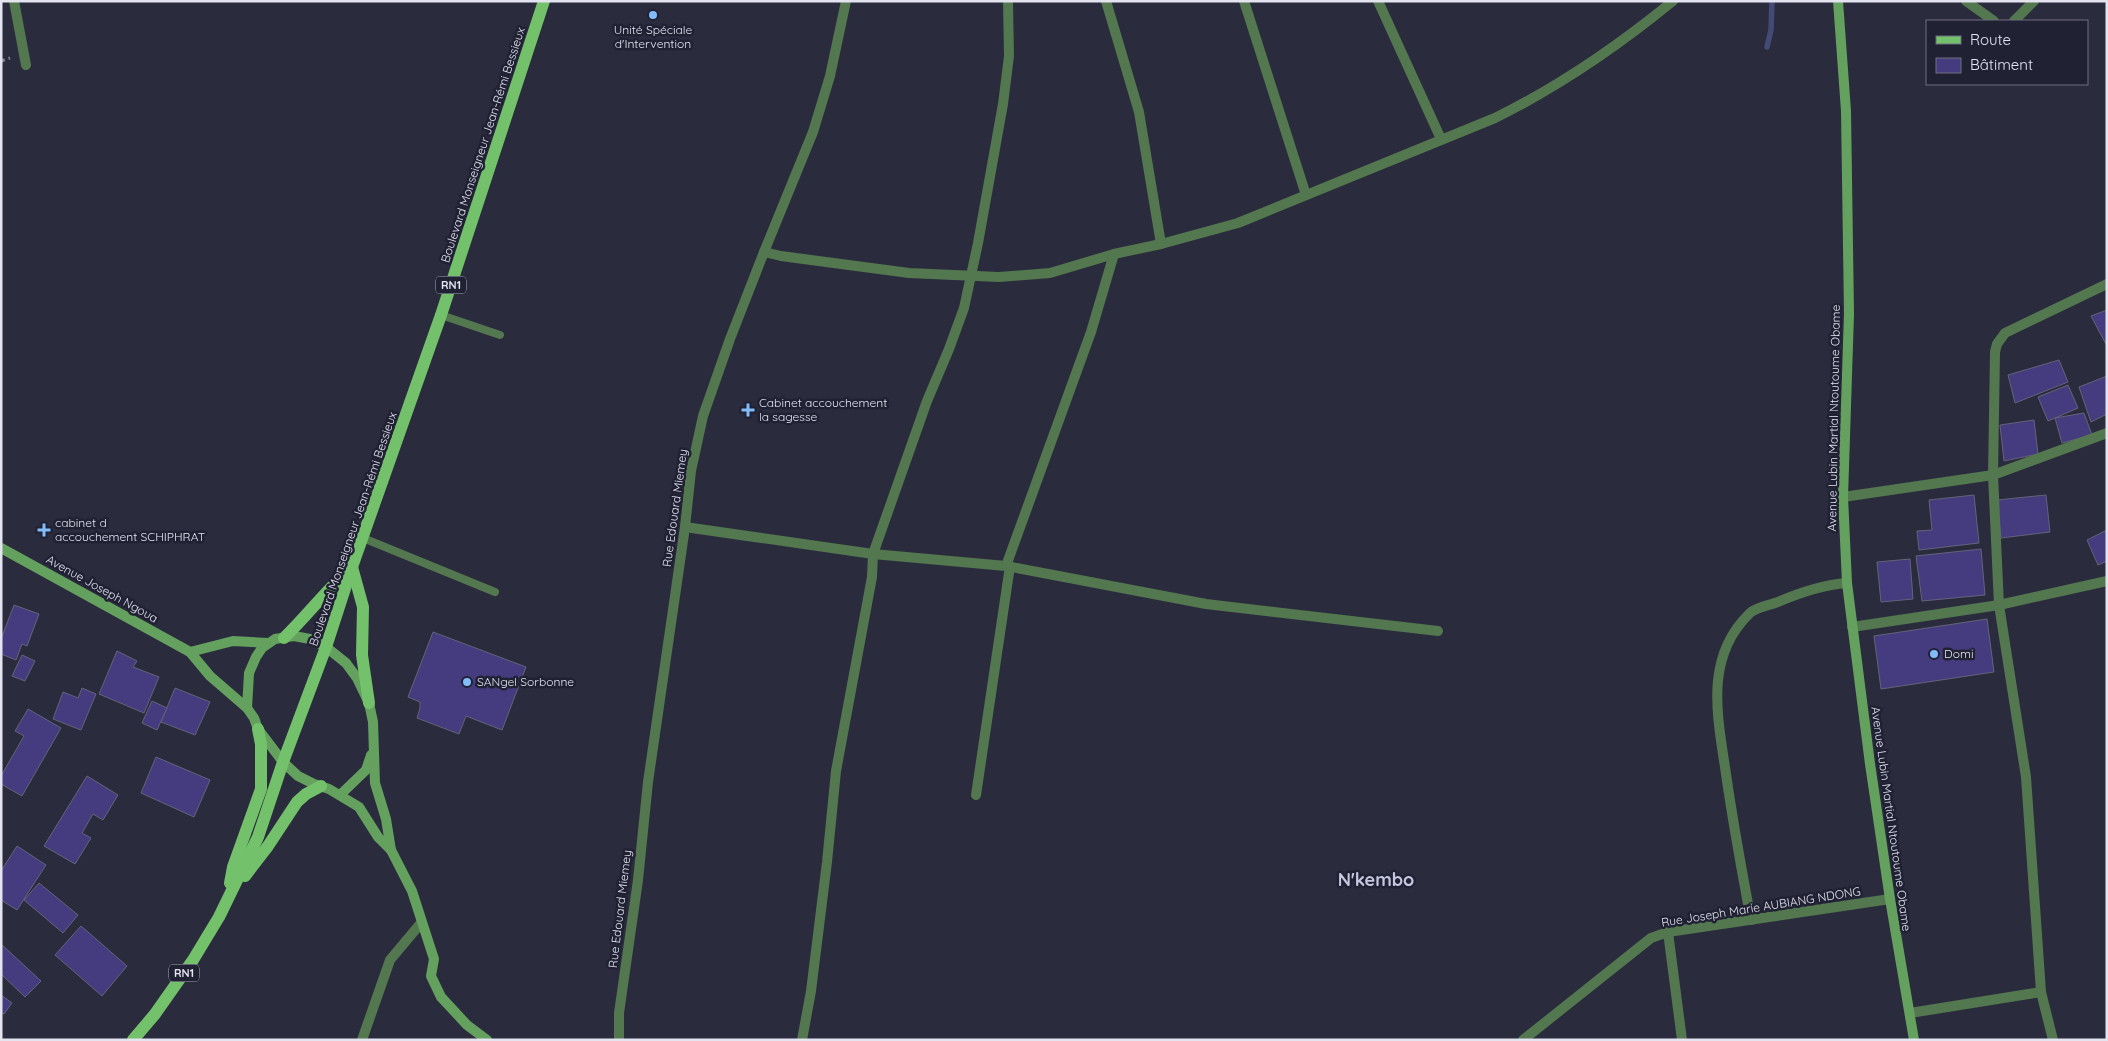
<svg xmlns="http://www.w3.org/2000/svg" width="2108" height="1041" font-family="Quicksand,sans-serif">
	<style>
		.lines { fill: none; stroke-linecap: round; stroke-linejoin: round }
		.stream { stroke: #444a76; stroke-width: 5.5 }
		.building { fill: #443c7f; stroke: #646379 }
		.path { stroke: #868796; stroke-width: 3; stroke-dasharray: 4 4; stroke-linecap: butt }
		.service { stroke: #53774e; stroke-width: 8 }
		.minor { stroke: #53774e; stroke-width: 10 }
		.secondary { stroke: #65a15e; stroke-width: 10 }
		.primary { stroke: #73c16a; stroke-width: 12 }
		.poi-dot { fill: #82bcfa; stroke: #212134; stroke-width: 2 }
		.labels { text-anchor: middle; stroke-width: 5; stroke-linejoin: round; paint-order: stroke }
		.shield { fill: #212134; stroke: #a9aab8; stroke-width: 1 }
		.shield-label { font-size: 11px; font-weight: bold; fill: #e3e4f0 }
		.poi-label { font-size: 12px; fill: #e3e4f0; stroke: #212134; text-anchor: start }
		.street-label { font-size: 12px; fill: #e3e4f0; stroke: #212134 }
		.district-label { font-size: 18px; font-weight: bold; fill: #c5c7df; stroke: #212134 }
	</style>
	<rect width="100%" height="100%" fill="#2b2b3e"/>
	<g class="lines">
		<!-- stream -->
		<polyline class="stream" points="1767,47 1771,30 1772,1"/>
	</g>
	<!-- building -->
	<g class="building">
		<polygon points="2107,310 2107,346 2091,316"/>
		<polygon points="2059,360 2068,382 2015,403 2008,375"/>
		<polygon points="2107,376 2107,414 2091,422 2079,387"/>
		<polygon points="2068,385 2078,408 2048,421 2038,397"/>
		<polygon points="2084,413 2092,435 2062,443 2055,418"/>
		<polygon points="2034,420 2038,454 2004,461 2000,425"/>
		<polygon points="1974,495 1979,543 1919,550 1917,531 1932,530 1929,500"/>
		<polygon points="2046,495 2050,532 2001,538 1997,500"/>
		<polygon points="2107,530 2107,561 2098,565 2087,540"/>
		<polygon points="1981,549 1985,595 1922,601 1916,556"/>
		<polygon points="1910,559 1913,599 1881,602 1877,562"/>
		<polygon points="14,605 39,614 27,646 22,644 16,660 1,654 1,639"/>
		<polygon points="1987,619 1994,672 1881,689 1874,636"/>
		<polygon points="433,632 526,667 502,730 466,716 459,734 417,718 420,708 420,702 408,697"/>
		<polygon points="117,651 137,661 133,667 159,677 144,713 99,694"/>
		<polygon points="22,655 35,661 25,681 12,676"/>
		<polygon points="82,688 96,694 81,730 53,719 63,692 78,698"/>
		<polygon points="175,688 210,702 195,735 161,722"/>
		<polygon points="152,701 167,708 157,730 142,723"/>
		<polygon points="28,709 61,728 22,796 1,784 1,776 24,736 15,731"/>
		<polygon points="156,757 210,780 194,817 141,793"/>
		<polygon points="87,776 118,795 103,820 93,814 82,833 91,838 75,864 44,846"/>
		<polygon points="17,846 46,865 17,910 1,900 1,871"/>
		<polygon points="39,883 78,915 63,933 24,900"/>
		<polygon points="81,926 127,966 102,996 55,955"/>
		<polygon points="1,944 41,981 25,997 1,974"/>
		<polygon points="1,995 12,1003 4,1014 1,1013"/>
	</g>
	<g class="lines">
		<!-- path -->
		<polyline class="path" points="1,61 10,58"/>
		<!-- service -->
		<g class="service">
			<polyline points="441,315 500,335"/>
			<polyline points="363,538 495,592"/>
		</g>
		<!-- minor -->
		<g class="minor">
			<polyline points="14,1 26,65"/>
			<polyline points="1106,1 1139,112 1161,244"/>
			<polyline points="1244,1 1306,195"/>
			<polyline points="1378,1 1441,139"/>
			<polyline points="1966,1 1994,21"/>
			<polyline points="2014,21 2034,1"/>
			<path d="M764,252L781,256L909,273L999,277L1050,273L1114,254L1161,244L1238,223L1495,118C1558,87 1618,46 1673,1"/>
			<polyline points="1843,497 1993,475 2107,433"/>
			<polyline points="685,527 873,554 1006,566 1206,604 1438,631"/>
			<polyline points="1006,566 1091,332 1114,254"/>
			<polyline points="1852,627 1999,605 2107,581"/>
			<polyline points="976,795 1010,566"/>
			<path d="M1751,920C1742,872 1733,823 1726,774C1718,718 1703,658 1750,613C1756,607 1770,605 1778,602C1801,592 1822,585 1847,583"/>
			<polyline points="1668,932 1682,1040"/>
			<polyline points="1910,1013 2041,992"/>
			<polyline points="362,1040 390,960 421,923"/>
			<polyline points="619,1040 619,1013 638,880 648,782 685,527 691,471 703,416 730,339 764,252 813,132 830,76 846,1"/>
			<polyline points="802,1040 811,991 827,862 836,771 872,577 873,554 927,401 949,349 964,308 978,243 1003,104 1009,56 1008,1"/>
			<polyline points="1523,1040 1651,938 1668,932 1890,899"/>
			<polyline points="2053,1040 2041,992 2026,777 1999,605 1993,475 1995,352 1997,344 2005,333 2107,284"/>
		</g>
		<!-- secondary -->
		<g class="secondary">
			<polyline points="1838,1 1846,111 1849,314 1843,497 1847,583 1870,764 1890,899 1914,1040"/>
			<polyline points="1,548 190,652 210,676 247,708 254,718 258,729 283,762 298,776 314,784 329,789 359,807 378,837 391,850"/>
			<polyline points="190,652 233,641 267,643"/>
			<polyline points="247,708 249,673 256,657 262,648 275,639 294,636 310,639 326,647 346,663 357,678 369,703 373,722 375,783 386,819 391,850 412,891 434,959 431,976 441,997 467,1025 487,1040"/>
			<polyline points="340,795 366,770 371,755"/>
		</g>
		<!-- primary -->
		<g class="primary">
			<polyline points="352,567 363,607 362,655 369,703"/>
			<path d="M284,638C308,615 327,589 352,567"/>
			<polyline points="245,876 268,846 297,802 306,794 321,786"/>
			<polyline points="230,883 233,867 261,789 261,744 258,729"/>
			<polyline points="133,1040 155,1014 193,960 219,917 258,837 283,762 326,647 352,567 441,315 544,1"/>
		</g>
	</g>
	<!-- markers -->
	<g class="poi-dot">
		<circle cx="653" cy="15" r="5"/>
		<path d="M745.5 402.5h5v5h5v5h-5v5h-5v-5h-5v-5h5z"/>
		<path d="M41.5 522.5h5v5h5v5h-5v5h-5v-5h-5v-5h5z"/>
		<circle cx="1934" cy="654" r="5"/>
		<circle cx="467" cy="682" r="5"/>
	</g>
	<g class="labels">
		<!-- shield labels -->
		<g class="shield">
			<rect x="436" y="276.5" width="30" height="17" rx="4"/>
			<rect x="169" y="964.5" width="30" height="17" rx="4"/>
		</g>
		<g class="shield-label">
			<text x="451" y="289">RN1</text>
			<text x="184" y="977">RN1</text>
		</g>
		<!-- poi labels -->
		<g class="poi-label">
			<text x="653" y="34" text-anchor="middle">Unité Spéciale<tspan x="653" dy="14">d'Intervention</tspan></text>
			<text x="759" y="407">Cabinet accouchement<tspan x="759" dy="14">la sagesse</tspan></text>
			<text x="55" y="527">cabinet d<tspan x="55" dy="14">accouchement SCHIPHRAT</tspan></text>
			<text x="1944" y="658">Domi</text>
			<text x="477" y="686">SANgel Sorbonne</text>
		</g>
		<!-- street labels -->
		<g class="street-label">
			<text transform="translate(483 145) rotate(-72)" y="4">Boulevard Monseigneur Jean-Rémi Bessieux</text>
			<text transform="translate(1834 418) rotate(-89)" y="4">Avenue Lubin Martial Ntoutoume Obame</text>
			<text transform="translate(675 508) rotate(-82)" y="4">Rue Edouard Miemey</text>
			<text transform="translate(353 529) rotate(-71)" y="4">Boulevard Monseigneur Jean-Rémi Bessieux</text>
			<text transform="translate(102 589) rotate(29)" y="4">Avenue Joseph Ngoua</text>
			<text transform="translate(1891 819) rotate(82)" y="4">Avenue Lubin Martial Ntoutoume Obame</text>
			<text transform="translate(1761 907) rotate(-9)" y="4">Rue Joseph Marie AUBIANG NDONG</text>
			<text transform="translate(620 909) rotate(-83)" y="4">Rue Edouard Miemey</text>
		</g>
		<!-- district labels -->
		<g class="district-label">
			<text x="1376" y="886">N'kembo</text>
		</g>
	</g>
	<!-- border -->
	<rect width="2108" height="1041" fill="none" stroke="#e3e4f0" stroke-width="5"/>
	<!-- legend -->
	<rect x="1926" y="20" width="162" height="65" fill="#212134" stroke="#6f6f7f"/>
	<rect x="1936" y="36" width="25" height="8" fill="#73c16a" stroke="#6f6f7f"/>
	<text x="1970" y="45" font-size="15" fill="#e3e4f0">Route</text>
	<rect x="1936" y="58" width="25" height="15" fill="#443c7f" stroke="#6f6f7f"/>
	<text x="1970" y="70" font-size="15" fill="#e3e4f0">Bâtiment</text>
</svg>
